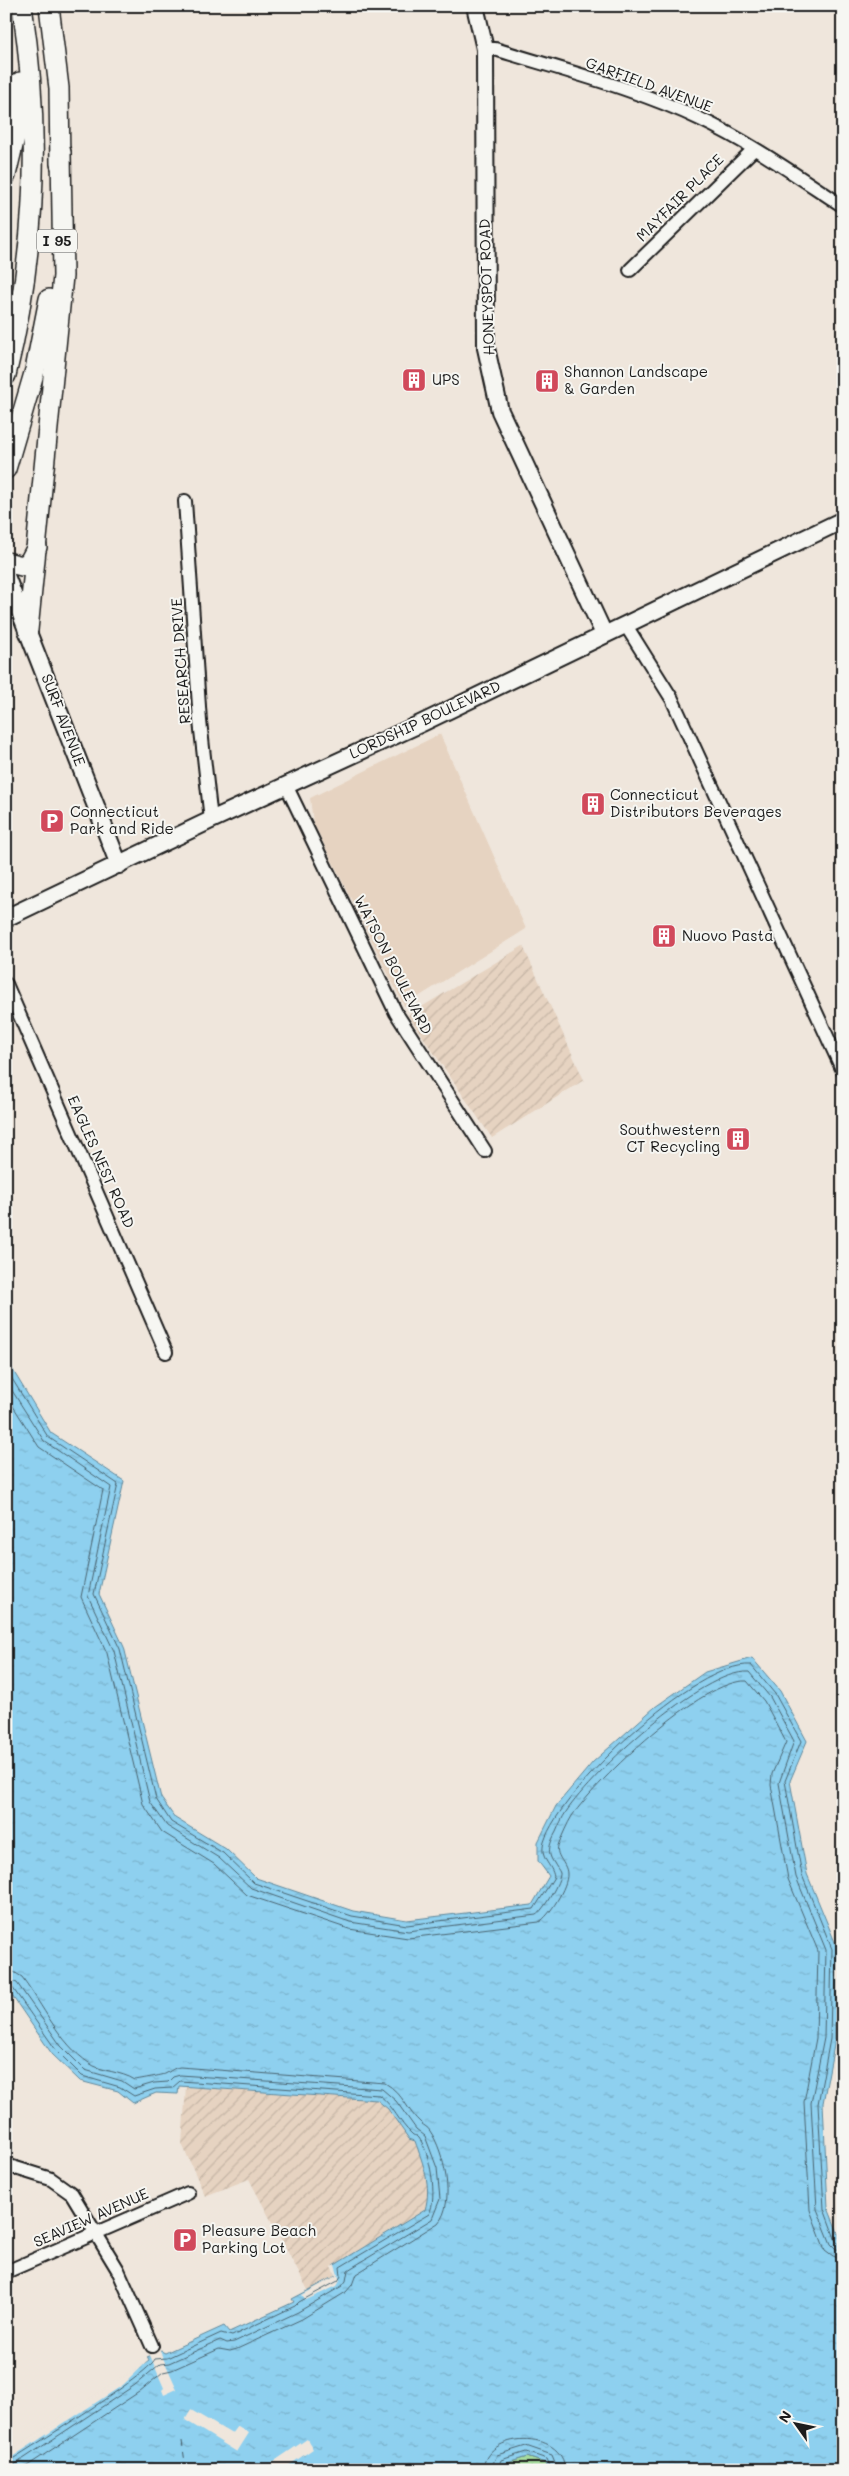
<svg xmlns="http://www.w3.org/2000/svg" width="849" height="2476" font-family="Mali,sans-serif">
	<style>
		.built { fill: #e6d3c1 }
		.industrial { fill: url(#industrial-furrows) }
		.grass { fill: url(#grass-tufts); stroke: #617c5d }
		.water { fill: url(#water-ripples); stroke: #60889b }
		.pier { fill: #efe6dc }
		.lines { fill: none; stroke-linecap: round; stroke-linejoin: round }
		.shore { stroke: #4a6470; stroke-width: 1 }
		.ferry { stroke: #445b66; stroke-width: 1; stroke-dasharray: 6 5; stroke-linecap: butt }
		.minor-casing { stroke: #1c1c1c; stroke-width: 16 }
		.major-casing { stroke: #1c1c1c; stroke-width: 20 }
		.highway-casing { stroke: #1c1c1c; stroke-width: 22 }
		.minor { stroke: #f6f6f2; stroke-width: 12 }
		.major { stroke: #f6f6f2; stroke-width: 16 }
		.highway { stroke: #f6f6f2; stroke-width: 19 }
		.labels { text-anchor: middle; stroke-width: 4; stroke-linejoin: round; paint-order: stroke }
		.shield { fill: #f6f6f2; stroke: #5d5d5c; stroke-width: 1 }
		.shield-label { font-size: 14px; font-weight: bold; fill: #1c1c1c }
		.street-label { font-size: 15px; fill: #1c1c1c; stroke: #f6f6f2 }
		.poi-label { font-size: 15px; fill: #1c1c1c; stroke: #f6f6f2; text-anchor: start }
	</style>
	<defs>
		<pattern id="industrial-furrows" width="10" height="10" patternUnits="userSpaceOnUse" patternTransform="scale(1.25)"><rect width="10" height="10" fill="#e6d3c1"/><path d="M-1 1l2-2M0 10L10 0M9 11l2-2" fill="none" stroke="#c5b5a5"/></pattern>
		<pattern id="grass-tufts" width="24" height="20" patternUnits="userSpaceOnUse" patternTransform="scale(1.25)"><rect width="24" height="20" fill="#a6db9e"/><path d="M3 7l-1-3M5 7V3M7 7l1-3M15 17l-1-3M17 17v-4M19 17l1-3" fill="none" stroke="#8ebb88"/></pattern>
		<pattern id="water-ripples" width="26" height="14" patternUnits="userSpaceOnUse" patternTransform="scale(1.25)"><rect width="26" height="14" fill="#8ed0ef"/><path d="M2 4q2-2 4 0t4 0M15 11q2-2 4 0t4 0" fill="none" stroke="#7ab2cc"/></pattern>
	</defs>
	<rect width="100%" height="100%" fill="#efe6dc"/>
	<filter id="ink" filterUnits="userSpaceOnUse"><feTurbulence type="fractalNoise" baseFrequency=".02" numOctaves="2"/><feDisplacementMap in="SourceGraphic" scale="10" xChannelSelector="R" yChannelSelector="G"/><feConvolveMatrix kernelMatrix="1 2 1 2 8 2 1 2 1" color-interpolation-filters="sRGB"/></filter>
	<g filter="url(#ink)">
		<!-- built -->
		<polygon class="built" points="440,734 526,929 404,1006 313,822 310,798"/>
		<!-- industrial -->
		<g class="industrial">
			<polygon points="523,946 584,1080 492,1138 408,1015"/>
			<polygon points="186,2087 377,2100 388,2109 409,2139 415,2141 426,2170 429,2197 426,2210 331,2267 336,2276 309,2292 249,2179 205,2196 182,2144"/>
		</g>
		<!-- grass -->
		<polygon class="grass" points="527,2457 545,2463 547,2470 501,2470 504,2464"/>
		<!-- water -->
		<path class="water" d="M6,1359L51,1433L124,1481L99,1594L124,1647L161,1798L175,1818L226,1849L256,1878L353,1911L407,1920L532,1905L549,1876L538,1861V1842L556,1806L593,1762L655,1707L705,1672L752,1658L780,1691L807,1741L790,1781L807,1874L837,1947L835,2040L823,2103L828,2208L843,2245V2470H547L545,2463L527,2457L504,2464L501,2470H6V2457L149,2361L147,2357L161,2351L165,2353L224,2326L229,2332L294,2302L292,2299L336,2276L333,2266L425,2210C432,2185 423,2164 415,2141L409,2139L388,2109L377,2100L179,2086L178,2094L156,2093L133,2103L118,2091L80,2081L52,2054L6,1987Z"/>
		<!-- pier -->
		<g class="pier">
			<polygon points="335,2265 340,2281 337,2286 306,2300 302,2295 336,2276 331,2267"/>
			<polygon points="159,2349 177,2389 164,2395 162,2390 164,2388 149,2353"/>
			<polygon points="149,2360 123,2385 6,2461 6,2455"/>
			<polygon points="191,2410 232,2434 238,2426 249,2433 237,2452 185,2420"/>
			<polygon points="307,2439 313,2449 282,2470 261,2470"/>
		</g>
		<g class="lines">
			<!-- shore -->
			<g class="shore">
				<path d="M6,1369L48,1437L118,1484L94,1594L120,1649L156,1799L171,1822L223,1853L254,1883L352,1916L407,1925L534,1909L554,1877C552,1864 539,1859 544,1842C560,1790 696,1661 751,1665L775,1694L801,1741L785,1781L802,1875L832,1949L830,2039L818,2104L824,2209L836,2241L843,2244"/>
				<path d="M6,1381L44,1441L111,1487L88,1596L114,1651L150,1802L167,1826L219,1858L251,1888L350,1922L408,1931L536,1915C543,1911 561,1881 560,1873C559,1870 556,1867 554,1863C546,1852 550,1843 556,1832C559,1825 562,1818 566,1812C592,1773 702,1669 749,1672L770,1697L794,1741L779,1783L796,1877L826,1950L824,2038L811,2103L817,2209L831,2244L836,2249L843,2250"/>
				<path d="M6,1395L39,1447L103,1490L81,1597L107,1653L143,1804L162,1832L214,1864L247,1895L349,1929L408,1938L539,1922C549,1917 568,1886 567,1874C567,1862 553,1856 559,1843C563,1834 567,1824 572,1816C597,1780 703,1678 747,1681L764,1701L786,1742L772,1774L771,1785L788,1879L818,1951L816,2038L804,2102L810,2210L825,2250L833,2256L843,2258"/>
				<path d="M6,1971L14,1972L22,1977C43,2005 59,2043 89,2063C101,2072 121,2071 135,2080C141,2079 163,2075 165,2074C171,2071 173,2068 180,2067L385,2083C404,2094 407,2111 421,2123C424,2126 428,2127 430,2131C444,2151 456,2203 438,2223L356,2274L352,2285L346,2292L302,2319L237,2349L230,2351L219,2349L172,2370L163,2372L139,2392L21,2470"/>
				<polyline points="6,1979 17,1983 61,2046 85,2070 122,2081 134,2089 154,2083 168,2082 173,2077 180,2075 382,2089 396,2101 416,2129 425,2136 437,2168 440,2199 432,2219 348,2270 346,2281 342,2286 298,2312 234,2342 227,2343 220,2340 169,2363 160,2364 135,2385 14,2465 6,2467"/>
				<path d="M6,1985L12,1987L56,2050L82,2076L120,2087L134,2096L155,2089L172,2088L180,2081L379,2095C394,2106 399,2123 412,2134C415,2137 416,2134 419,2138C430,2152 438,2197 429,2214L340,2267L341,2276L338,2281L299,2302L295,2306L232,2336L221,2333L167,2358L155,2359C146,2377 35,2444 11,2460L6,2461"/>
				<path d="M483,2470C484,2430 564,2428 565,2470"/>
				<polyline points="490,2470 497,2455 526,2446 552,2455 558,2470"/>
				<polyline points="497,2470 501,2460 526,2452 547,2459 552,2470"/>
			</g>
			<!-- ferry -->
			<polyline class="ferry" points="182,2441 186,2470"/>
			<defs>
				<g id="minor">
					<path d="M485,49H495C562,70 638,89 700,119C751,143 797,176 843,206"/>
					<polyline points="630,270 754,149"/>
					<polyline points="185,501 200,721 211,820"/>
					<polyline points="625,624 672,699 843,1071"/>
					<polyline points="286,785 396,1013 485,1151"/>
					<polyline points="6,984 166,1352"/>
					<polyline points="6,2165 51,2179 72,2194 118,2270 152,2346"/>
					<polyline points="6,2272 188,2193"/>
				</g>
				<g id="major">
					<polyline points="475,6 485,49 486,348 500,411 604,634"/>
					<polyline points="6,576 119,865"/>
					<polyline points="6,918 211,820 422,723 843,520"/>
				</g>
				<g id="highway">
					<polyline points="49,6 59,88 60,164"/>
					<polyline points="6,175 18,124 20,82"/>
					<path d="M6,375C36,254 41,129 22,6"/>
					<polyline points="6,469 35,370 49,299"/>
					<polyline points="6,562 22,566 29,562 37,547"/>
					<polyline points="28,630 63,276 61,152"/>
				</g>
			</defs>
			<!-- minor casing -->
			<use href="#minor" class="minor-casing"/>
			<!-- major casing -->
			<use href="#major" class="major-casing"/>
			<!-- highway casing -->
			<use href="#highway" class="highway-casing"/>
			<!-- minor -->
			<use href="#minor" class="minor"/>
			<!-- major -->
			<use href="#major" class="major"/>
			<!-- highway -->
			<use href="#highway" class="highway"/>
		</g>
	</g>
	<!-- icons -->
	<defs>
		<symbol id="building-square" viewBox="-11 -11 22 22"><rect x="-9" y="-9" width="18" height="18" rx="4" fill="#d1495b" stroke="#f6f6f2"/><path d="M-4-6H4V6H1V3H-1V6H-4ZM-2.5-4.3h1.7v1.8h-1.7ZM.8-4.3h1.7v1.8H.8ZM-2.5-1h1.7V.8h-1.7ZM.8-1h1.7V.8H.8Z" fill="#fff"/></symbol>
		<symbol id="parking-square" viewBox="-11 -11 22 22"><rect x="-9" y="-9" width="18" height="18" rx="4" fill="#d1495b" stroke="#f6f6f2"/><path d="M-3.5-5.5H1a3.5 3.5 0 0 1 0 7H-1V5.5H-3.5ZM-1-3.4V-.6H.8a1.4 1.4 0 0 0 0-2.8Z" fill="#fff"/></symbol>
	</defs>
	<g fill-rule="evenodd">
		<use href="#building-square" x="400" y="366" width="28" height="28"/>
		<use href="#building-square" x="533" y="367" width="28" height="28"/>
		<use href="#building-square" x="579" y="790" width="28" height="28"/>
		<use href="#parking-square" x="38" y="807" width="28" height="28"/>
		<use href="#building-square" x="650" y="922" width="28" height="28"/>
		<use href="#building-square" x="724" y="1125" width="28" height="28"/>
		<use href="#parking-square" x="171" y="2226" width="28" height="28"/>
	</g>
	<g class="labels">
		<!-- shield labels -->
		<rect class="shield" x="37" y="229.5" width="40" height="23" rx="4"/>
		<g class="shield-label">
			<text x="57" y="246">I 95</text>
		</g>
		<!-- street labels -->
		<g class="street-label">
			<text transform="translate(649 85) rotate(20)" y="5">GARFIELD AVENUE</text>
			<text transform="translate(680 198) rotate(-45)" y="5">MAYFAIR PLACE</text>
			<text transform="translate(487 287) rotate(-92)" y="5">HONEYSPOT ROAD</text>
			<text transform="translate(181 661) rotate(-94)" y="5">RESEARCH DRIVE</text>
			<text transform="translate(63 720) rotate(69)" y="5">SURF AVENUE</text>
			<text transform="translate(425 720) rotate(-25)" y="5">LORDSHIP BOULEVARD</text>
			<text transform="translate(393 965) rotate(63)" y="5">WATSON BOULEVARD</text>
			<text transform="translate(101 1162) rotate(66)" y="5">EAGLES NEST ROAD</text>
			<text transform="translate(91 2218) rotate(-24)" y="5">SEAVIEW AVENUE</text>
		</g>
		<!-- poi labels -->
		<g class="poi-label">
			<text x="564" y="377">Shannon Landscape<tspan x="564" dy="17">&amp; Garden</tspan></text>
			<text x="432" y="385">UPS</text>
			<text x="610" y="800">Connecticut<tspan x="610" dy="17">Distributors Beverages</tspan></text>
			<text x="70" y="817">Connecticut<tspan x="70" dy="17">Park and Ride</tspan></text>
			<text x="682" y="941">Nuovo Pasta</text>
			<text x="720" y="1135" text-anchor="end">Southwestern<tspan x="720" dy="17">CT Recycling</tspan></text>
			<text x="202" y="2236">Pleasure Beach<tspan x="202" dy="17">Parking Lot</tspan></text>
		</g>
	</g>
	<!-- margin -->
	<rect width="849" height="2476" fill="none" stroke="#f6f6f2" stroke-width="25"/>
	<rect x="12" y="12" width="824" height="2451" fill="none" stroke="#1c1c1c" stroke-width="2" filter="url(#ink)"/>
	<!-- north arrow -->
	<g transform="translate(796 2424) rotate(303)" stroke="#f6f6f2" stroke-width="4" paint-order="stroke">
	<path d="M0-4L9 19L0 12L-9 19Z" fill="#1c1c1c"/>
	<text y="-8" font-size="14" font-weight="bold" text-anchor="middle" fill="#1c1c1c">N</text>
	</g>
</svg>
